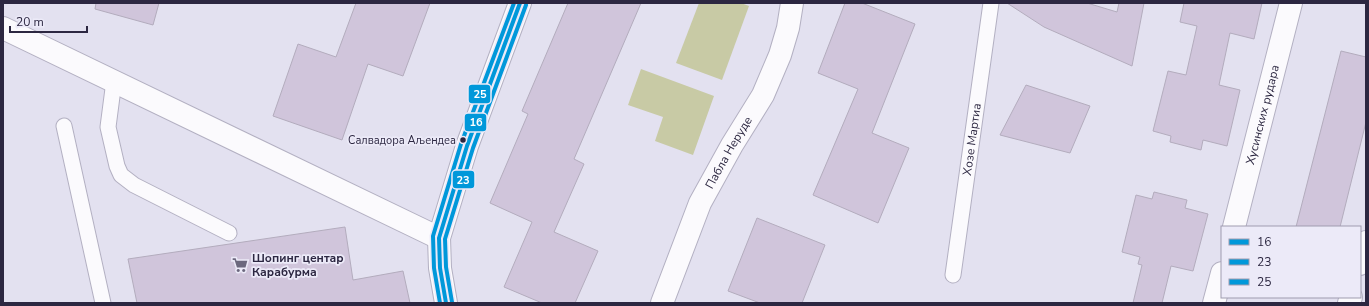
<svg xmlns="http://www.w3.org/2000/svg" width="1369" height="306" font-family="'Nunito Sans',sans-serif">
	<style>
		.green { fill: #c8caa5 }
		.building { fill: #d0c5db; stroke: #b3acbd }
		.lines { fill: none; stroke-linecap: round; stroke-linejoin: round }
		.lane-casing { stroke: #b3b0c2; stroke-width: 17 }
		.street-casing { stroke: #b3b0c2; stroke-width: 24 }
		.secondary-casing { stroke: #b3b0c2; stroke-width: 24 }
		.lane { stroke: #fbfafd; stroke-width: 15 }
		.street { stroke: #fbfafd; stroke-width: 22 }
		.secondary { stroke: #fbfafd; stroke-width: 22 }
		.bus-1-casing { stroke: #eceaf8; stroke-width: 7 }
		.bus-2-casing { stroke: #eceaf8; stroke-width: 7 }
		.bus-3-casing { stroke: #eceaf8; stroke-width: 7 }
		.bus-1 { stroke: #0098da; stroke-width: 4 }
		.bus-2 { stroke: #0098da; stroke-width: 4 }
		.bus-3 { stroke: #0098da; stroke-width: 4 }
		.bus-dot { fill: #2c2741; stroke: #eceaf8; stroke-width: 1.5 }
		.labels { text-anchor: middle; stroke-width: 3.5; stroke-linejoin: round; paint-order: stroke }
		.bus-label { font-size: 11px; fill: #2c2741; stroke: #eceaf8; text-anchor: end }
		.street-label { font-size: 12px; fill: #2c2741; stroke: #eceaf8 }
		.poi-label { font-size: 12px; font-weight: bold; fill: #2c2741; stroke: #eceaf8; text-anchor: start }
		.line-badge { stroke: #eceaf8; stroke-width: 1.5 }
		.badge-label { font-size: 11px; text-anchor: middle; font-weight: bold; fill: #fff }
	</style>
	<rect width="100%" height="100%" fill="#e3e1f0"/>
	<!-- green -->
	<g class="green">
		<polygon points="699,3 741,3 749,6 722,80 676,63"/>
		<polygon points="641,69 714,96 693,155 655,141 663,117 628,105"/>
	</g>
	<!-- building -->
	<g class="building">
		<polygon points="96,3 159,3 153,25 95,9"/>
		<polygon points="356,3 430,3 403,76 368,64 342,140 273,116 298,44 336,57"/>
		<polygon points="568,3 641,3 574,159 584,164 554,232 598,251 575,303 542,303 504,287 532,222 490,203 528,114 522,111"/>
		<polygon points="845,3 862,3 915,24 872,133 909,148 878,223 813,195 858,89 818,73"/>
		<polygon points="1007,3 1087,3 1117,12 1119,3 1144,3 1132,66 1044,27"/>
		<polygon points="1184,3 1262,3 1254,39 1230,33 1219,85 1240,90 1227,146 1203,140 1201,150 1170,142 1171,136 1153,131 1168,71 1186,75 1197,26 1180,22"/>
		<polygon points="1341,51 1366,57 1366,122 1340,227 1296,227"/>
		<polygon points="1026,85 1090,106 1070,153 1000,135"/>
		<polygon points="1154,192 1187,200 1185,208 1208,214 1193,271 1171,266 1162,303 1133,303 1142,265 1138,264 1140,257 1122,252 1136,195 1152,199"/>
		<polygon points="757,218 825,245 802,303 760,303 728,291"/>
		<polygon points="345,227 353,280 403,271 410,303 137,303 128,259"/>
	</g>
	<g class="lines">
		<defs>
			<g id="lane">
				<polyline points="114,81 108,127 117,166 121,175 134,185 229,233"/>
				<polyline points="64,126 103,303"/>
				<path id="s1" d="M953,275L991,3"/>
			</g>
			<g id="street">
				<path id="s2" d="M1234,227L1291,3"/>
				<polyline points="1360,264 1366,242"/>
				<path id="s3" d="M662,303L700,203L732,145L763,95L780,55L788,28L792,3"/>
				<polyline points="1214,303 1222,273"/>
				<polyline points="1349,303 1351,297"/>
			</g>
			<g id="secondary">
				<polyline points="3,28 439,238"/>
				<polyline points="446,303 440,268 439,238 467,146 520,3"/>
			</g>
		</defs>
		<!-- lane casing -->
		<use href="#lane" class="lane-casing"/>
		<!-- street casing -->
		<use href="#street" class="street-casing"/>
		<!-- secondary casing -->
		<use href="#secondary" class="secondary-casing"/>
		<!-- lane -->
		<use href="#lane" class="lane"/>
		<!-- street -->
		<use href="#street" class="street"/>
		<!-- secondary -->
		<use href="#secondary" class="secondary"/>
		<defs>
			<polyline id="bus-1" points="446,303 440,268 439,238 467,146 520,3"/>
			<polyline id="bus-2" points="452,302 446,267 445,239 473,148 526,5"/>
			<polyline id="bus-3" points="440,303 434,268 433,236 461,144 514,3"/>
		</defs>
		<!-- bus-1 casing -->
		<use href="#bus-1" class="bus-1-casing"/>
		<!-- bus-2 casing -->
		<use href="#bus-2" class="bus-2-casing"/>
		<!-- bus-3 casing -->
		<use href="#bus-3" class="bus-3-casing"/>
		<!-- bus-1 -->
		<use href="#bus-1" class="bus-1"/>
		<!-- bus-2 -->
		<use href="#bus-2" class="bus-2"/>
		<!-- bus-3 -->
		<use href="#bus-3" class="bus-3"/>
	</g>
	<!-- icons -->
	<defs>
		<symbol id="supermarket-bare" viewBox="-9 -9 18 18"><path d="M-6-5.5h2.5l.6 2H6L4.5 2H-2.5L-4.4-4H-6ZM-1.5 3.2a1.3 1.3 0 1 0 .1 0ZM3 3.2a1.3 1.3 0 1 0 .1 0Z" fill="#6c687e" stroke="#eceaf8" stroke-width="2.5" paint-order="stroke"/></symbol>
	</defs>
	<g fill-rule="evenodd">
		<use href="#supermarket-bare" x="229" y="254" width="22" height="22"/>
	</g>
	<!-- markers -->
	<circle class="bus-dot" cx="463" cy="140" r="3.5"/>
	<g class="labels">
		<!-- bus labels -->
		<g class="bus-label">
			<text x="456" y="144">Салвадора Аљендеа</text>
		</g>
		<!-- street labels -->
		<g class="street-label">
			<text dy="4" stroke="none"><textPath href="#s2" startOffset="116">Хусинских рудара</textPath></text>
			<text dy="4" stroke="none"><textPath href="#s1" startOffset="137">Хозе Мартиа</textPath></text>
			<text dy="4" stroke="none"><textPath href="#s3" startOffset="165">Пабла Неруде</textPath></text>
		</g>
		<!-- poi labels -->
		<g class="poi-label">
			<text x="252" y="262">Шопинг центар<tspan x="252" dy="14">Карабурма</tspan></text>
		</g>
	</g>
	<g class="line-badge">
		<rect x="468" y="84" width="23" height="20" rx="4" fill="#0098da"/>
		<rect x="464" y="113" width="23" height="19" rx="4" fill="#0098da"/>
		<rect x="452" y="170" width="23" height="19" rx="4" fill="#0098da"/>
	</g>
	<g class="badge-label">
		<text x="480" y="98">25</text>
		<text x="476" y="126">16</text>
		<text x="463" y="184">23</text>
	</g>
	<!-- border -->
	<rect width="1369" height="306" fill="none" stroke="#2c2741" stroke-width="8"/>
	<!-- legend -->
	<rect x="1221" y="226" width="140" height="72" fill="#eceaf8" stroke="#9f9caf"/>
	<rect x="1229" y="239" width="20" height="6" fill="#0098da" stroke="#9f9caf"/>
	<text x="1257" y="246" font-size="12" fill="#2c2741">16</text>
	<rect x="1229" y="259" width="20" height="6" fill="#0098da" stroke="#9f9caf"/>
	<text x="1257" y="266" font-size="12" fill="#2c2741">23</text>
	<rect x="1229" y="279" width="20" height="6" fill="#0098da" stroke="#9f9caf"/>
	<text x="1257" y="286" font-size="12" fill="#2c2741">25</text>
	<!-- scale -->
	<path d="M10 26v6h77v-6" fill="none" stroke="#2c2741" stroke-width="2"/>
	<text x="16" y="26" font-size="12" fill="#2c2741" stroke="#eceaf8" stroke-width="3" paint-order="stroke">20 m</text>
</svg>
